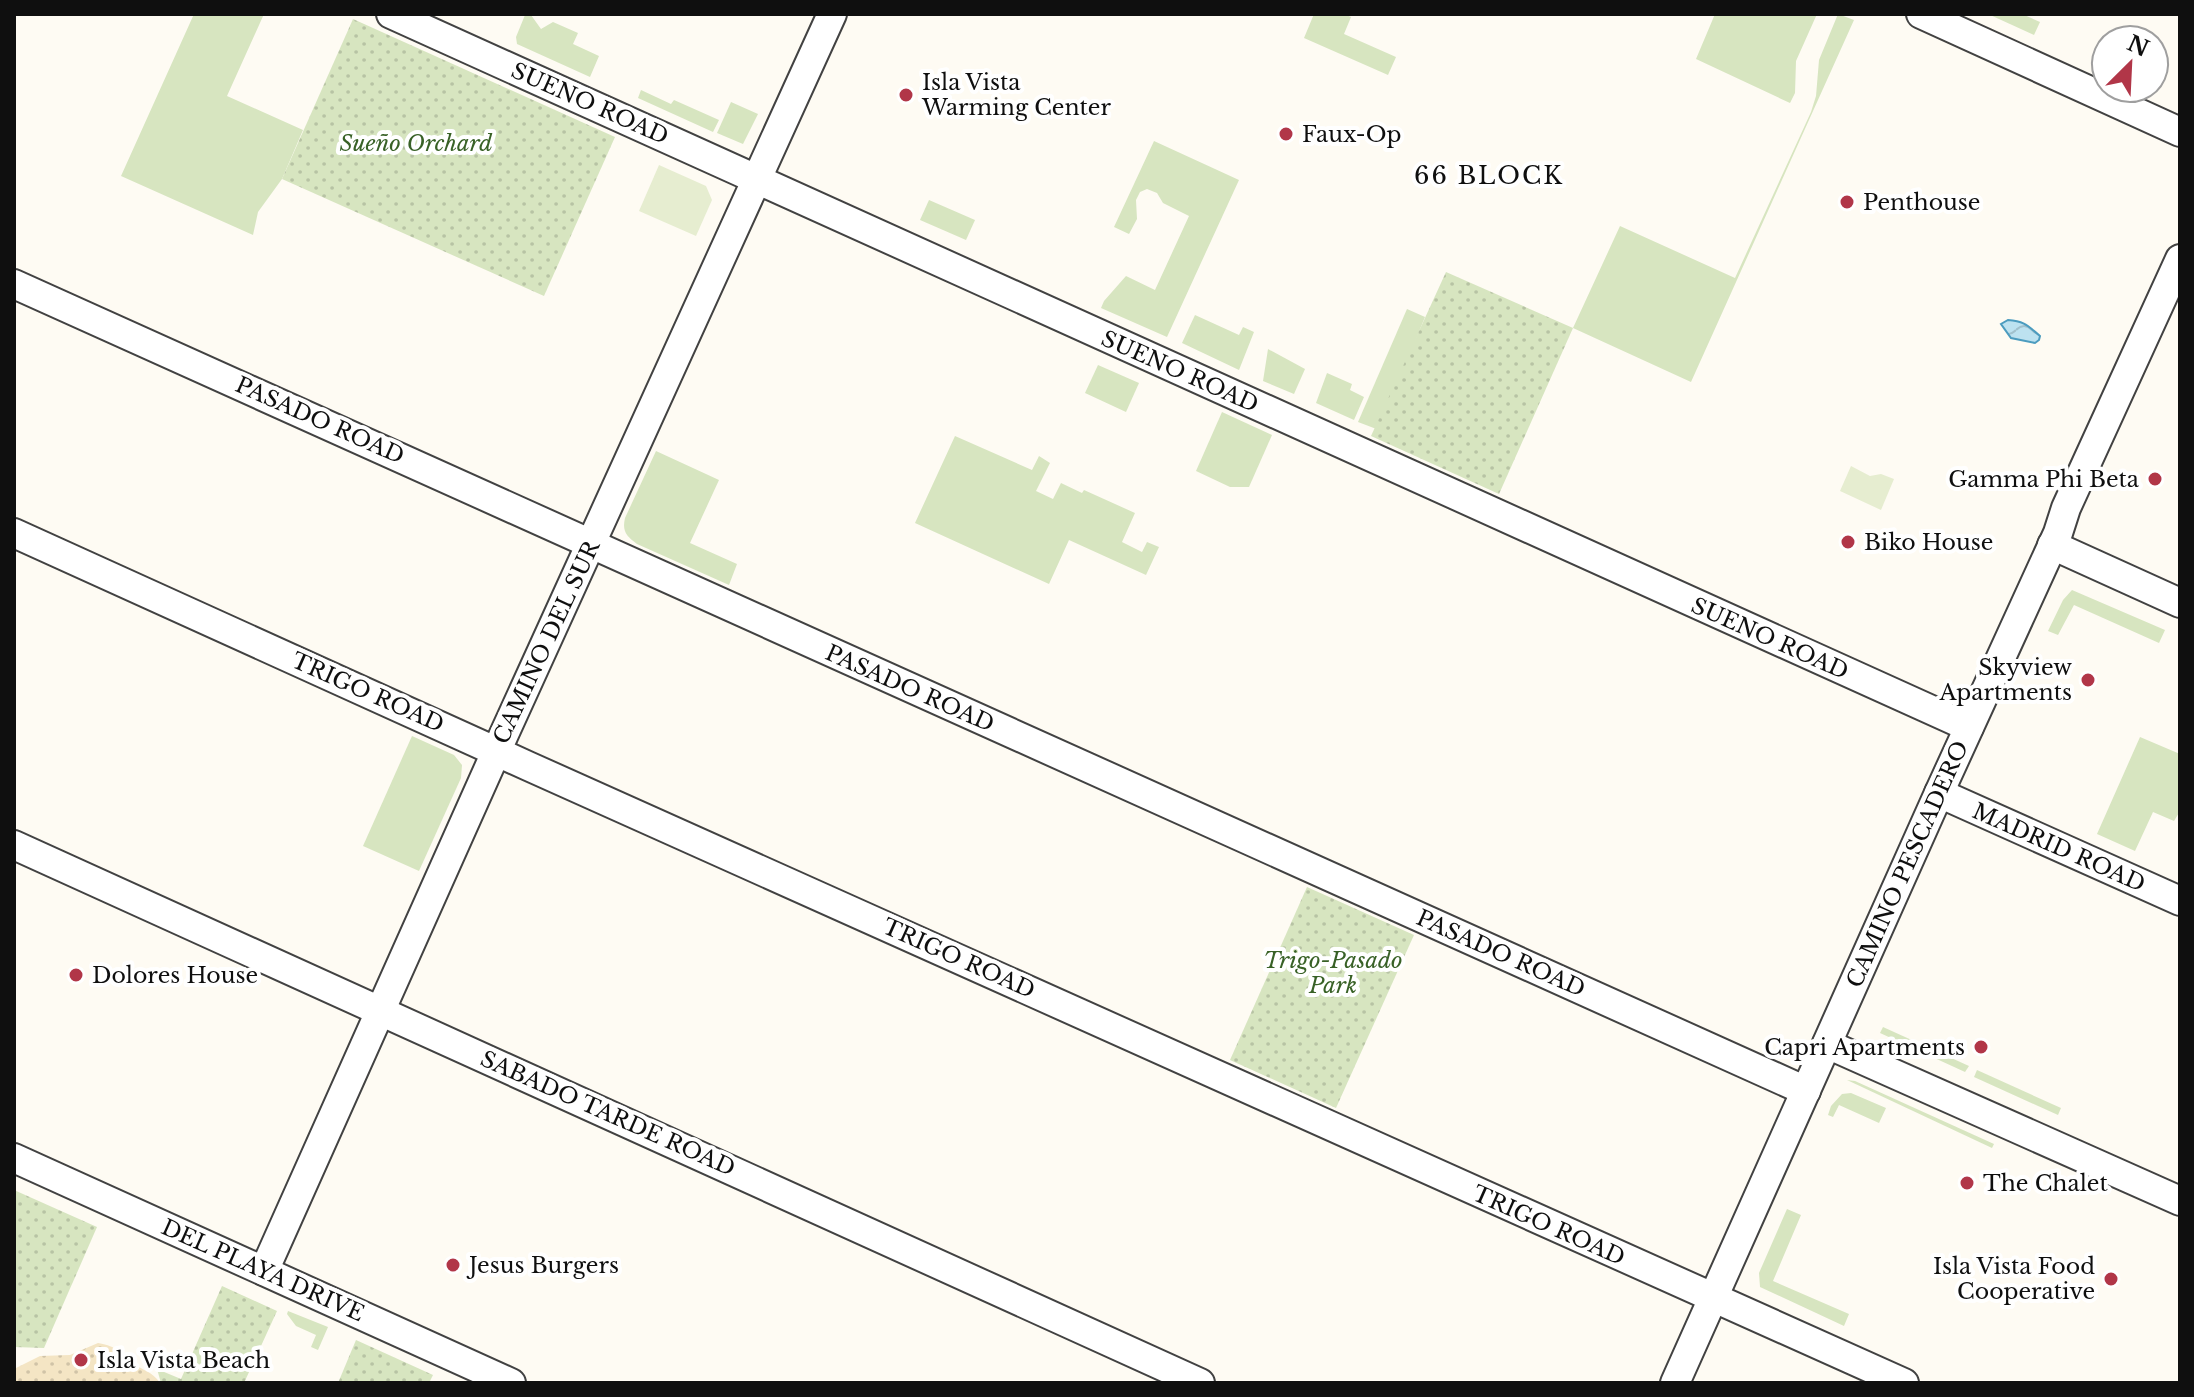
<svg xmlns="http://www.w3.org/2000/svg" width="2194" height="1397" font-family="'Libre Baskerville',serif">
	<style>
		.grass { fill: #d7e5c0 }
		.sand { fill: url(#sand-dots) }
		.park { fill: url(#park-dots) }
		.pitch { fill: #e6edd0 }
		.water { fill: url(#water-waves); stroke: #4c9cbf; stroke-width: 2 }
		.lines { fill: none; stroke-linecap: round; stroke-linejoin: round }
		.street-casing { stroke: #424242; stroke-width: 32 }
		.street { stroke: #fff; stroke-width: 28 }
		.poi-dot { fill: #b13648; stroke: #fff; stroke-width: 3 }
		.labels { text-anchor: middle; stroke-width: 8; stroke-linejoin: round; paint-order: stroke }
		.poi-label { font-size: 22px; fill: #0f0f0f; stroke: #fff; text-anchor: start }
		.street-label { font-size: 22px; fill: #0f0f0f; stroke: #fff }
		.park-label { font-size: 22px; font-style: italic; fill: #386126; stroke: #fff }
		.neighbourhood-label { font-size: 24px; letter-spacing: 2px; fill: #0f0f0f; stroke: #fff }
	</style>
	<defs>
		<pattern id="sand-dots" width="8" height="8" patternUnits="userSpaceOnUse" patternTransform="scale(2)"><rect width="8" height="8" fill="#f4e5c4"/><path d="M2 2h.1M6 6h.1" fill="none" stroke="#d0c3a7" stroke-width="1.8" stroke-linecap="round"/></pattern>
		<pattern id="park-dots" width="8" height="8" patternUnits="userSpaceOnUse" patternTransform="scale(2)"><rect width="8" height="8" fill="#d7e5c0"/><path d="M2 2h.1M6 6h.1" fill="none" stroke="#b7c3a4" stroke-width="1.8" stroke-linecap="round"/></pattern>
		<pattern id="water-waves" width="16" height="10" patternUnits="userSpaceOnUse" patternTransform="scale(2)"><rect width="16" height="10" fill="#bde2f0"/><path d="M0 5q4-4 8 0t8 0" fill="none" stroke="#a1c1cd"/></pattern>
	</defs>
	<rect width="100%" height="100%" fill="#fefbf3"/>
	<!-- grass -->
	<g class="grass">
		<polygon points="194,14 264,14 227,96 303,130 282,179 258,212 253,235 121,176"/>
		<polygon points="1314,14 1344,14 1351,17 1344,34 1396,57 1388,75 1304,38"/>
		<polygon points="1715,14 1817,14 1796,61 1795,93 1790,103 1696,59"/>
		<polygon points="1838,14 1854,20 1691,382 1573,328 1620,226 1735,278 1811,112 1816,96 1819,60"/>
		<polygon points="1988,14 2022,14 2040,22 2034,35"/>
		<polygon points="525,15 531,15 541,29 553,22 578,33 573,44 599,56 590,77 517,44 516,37"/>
		<polygon points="641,90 671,104 674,100 719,120 713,132 638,98"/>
		<polygon points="731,102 758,114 743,144 717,133"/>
		<polygon points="1154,141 1239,180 1167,337 1101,308 1104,301 1126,276 1155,290 1189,216 1163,203 1157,193 1147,189 1140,192 1136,200 1137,219 1129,234 1114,227"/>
		<polygon points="929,200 975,220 966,240 920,220"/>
		<polygon points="1407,309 1425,317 1379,430 1358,422"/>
		<polygon points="1195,315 1239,335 1243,327 1254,332 1239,370 1182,343"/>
		<polygon points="1268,349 1305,369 1294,394 1263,381"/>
		<polygon points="1098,365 1139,383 1126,412 1085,393"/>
		<polygon points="1327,373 1352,384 1350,390 1364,397 1354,420 1316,403"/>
		<polygon points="1222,412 1272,435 1249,487 1230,487 1196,471"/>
		<polygon points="955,436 1032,470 1039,456 1050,463 1036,491 1053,499 1061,483 1082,493 1084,490 1135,513 1122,542 1142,552 1147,542 1159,547 1146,575 1069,540 1049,584 915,523"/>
		<path d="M656,451L719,480L690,543L737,564L729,585L637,544C626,536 622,531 625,518Z"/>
		<polygon points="2072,590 2165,630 2159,643 2074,605 2058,635 2048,631 2063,600"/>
		<polygon points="412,736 454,755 462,765 461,778 419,871 363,846"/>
		<polygon points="2140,737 2180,754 2180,811 2174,821 2153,812 2135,851 2097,834"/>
		<polygon points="1883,1027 1969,1066 1965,1072 1880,1033"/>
		<polygon points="1977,1070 2061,1108 2058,1115 1974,1077"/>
		<polygon points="1847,1080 1855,1081 1994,1144 1992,1148"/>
		<polygon points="1851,1093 1886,1108 1879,1123 1839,1105 1833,1117 1828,1115 1831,1106 1842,1094"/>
		<polygon points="1787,1209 1801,1215 1773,1281 1849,1314 1844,1326 1760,1287 1759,1273"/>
		<polygon points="288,1311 328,1327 318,1350 311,1347 316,1335 296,1326 287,1314"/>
	</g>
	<!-- sand -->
	<path class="sand" d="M98,1343C119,1347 117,1351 133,1363C143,1371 152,1371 160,1383H14V1369L40,1356L70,1355Z"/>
	<!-- park -->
	<g class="park">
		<polygon points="353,19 615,137 544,296 282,179"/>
		<polygon points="1446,272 1573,328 1499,494 1371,436"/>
		<polygon points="1307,887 1414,935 1336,1108 1230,1060"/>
		<polygon points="14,1190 97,1227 44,1348 14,1347"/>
		<polygon points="222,1286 277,1311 244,1383 161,1383 157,1369 181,1379"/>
		<polygon points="356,1340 433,1375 429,1383 338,1383"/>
	</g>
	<!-- pitch -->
	<g class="pitch">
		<polygon points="659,165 706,186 712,200 696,236 639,211"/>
		<polygon points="1851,466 1870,476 1881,474 1894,479 1881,510 1840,491"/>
	</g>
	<!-- water -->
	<path class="water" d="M2008,320C2025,321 2028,326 2040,336L2039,340L2035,343L2011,338L2001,324Z"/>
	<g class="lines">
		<defs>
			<g id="street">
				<polyline points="391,14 1969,727"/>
				<polyline points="1921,14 2180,132"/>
				<polyline points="14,284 1806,1091"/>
				<polyline points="14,533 528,766 1904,1383"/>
				<polyline points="2052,545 2180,603"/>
				<polyline points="1939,793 2180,901"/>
				<polyline points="14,845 1200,1383"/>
				<polyline points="1827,1044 2180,1201"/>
				<polyline points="14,1158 511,1383"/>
				<polyline points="264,1271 505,732 832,14"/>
				<polyline points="1675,1383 1939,793 2058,533 2066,508 2180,259"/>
			</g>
		</defs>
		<!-- street casing -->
		<use href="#street" class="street-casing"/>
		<!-- street -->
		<use href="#street" class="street"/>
	</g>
	<!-- markers -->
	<g class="poi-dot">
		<circle cx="906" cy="95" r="8"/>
		<circle cx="1286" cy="134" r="8"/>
		<circle cx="1847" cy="202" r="8"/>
		<circle cx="2155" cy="479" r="8"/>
		<circle cx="1848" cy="542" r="8"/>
		<circle cx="2088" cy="680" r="8"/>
		<circle cx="76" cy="975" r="8"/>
		<circle cx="1981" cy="1047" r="8"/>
		<circle cx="1967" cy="1183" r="8"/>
		<circle cx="453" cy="1265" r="8"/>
		<circle cx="2111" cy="1279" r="8"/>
		<circle cx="81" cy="1360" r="8"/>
	</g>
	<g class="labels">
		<!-- poi labels -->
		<g class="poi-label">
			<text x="922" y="90">Isla Vista<tspan x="922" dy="25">Warming Center</tspan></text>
			<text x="1302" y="142">Faux-Op</text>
			<text x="1863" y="210">Penthouse</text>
			<text x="2139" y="487" text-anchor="end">Gamma Phi Beta</text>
			<text x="1864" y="550">Biko House</text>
			<text x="2072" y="675" text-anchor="end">Skyview<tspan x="2072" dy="25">Apartments</tspan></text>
			<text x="92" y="983">Dolores House</text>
			<text x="1965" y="1055" text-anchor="end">Capri Apartments</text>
			<text x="1983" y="1191">The Chalet</text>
			<text x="469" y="1273">Jesus Burgers</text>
			<text x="2095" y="1274" text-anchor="end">Isla Vista Food<tspan x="2095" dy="25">Cooperative</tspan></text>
			<text x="97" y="1368">Isla Vista Beach</text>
		</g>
		<!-- street labels -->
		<g class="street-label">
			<text transform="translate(590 103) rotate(24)" y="8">SUENO ROAD</text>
			<text transform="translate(1180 371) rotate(24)" y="8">SUENO ROAD</text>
			<text transform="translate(320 420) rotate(24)" y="8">PASADO ROAD</text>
			<text transform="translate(1770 638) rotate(24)" y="8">SUENO ROAD</text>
			<text transform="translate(546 642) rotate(-65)" y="8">CAMINO DEL SUR</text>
			<text transform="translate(910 688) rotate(24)" y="8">PASADO ROAD</text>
			<text transform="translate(368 692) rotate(24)" y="8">TRIGO ROAD</text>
			<text transform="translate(2059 847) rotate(24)" y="8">MADRID ROAD</text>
			<text transform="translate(1907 864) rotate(-66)" y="8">CAMINO PESCADERO</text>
			<text transform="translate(1501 953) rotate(24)" y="8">PASADO ROAD</text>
			<text transform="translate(959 958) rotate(24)" y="8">TRIGO ROAD</text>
			<text transform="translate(608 1113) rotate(24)" y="8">SABADO TARDE ROAD</text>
			<text transform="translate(1549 1225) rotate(24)" y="8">TRIGO ROAD</text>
			<text transform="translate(263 1270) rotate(24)" y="8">DEL PLAYA DRIVE</text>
		</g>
		<!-- park labels -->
		<g class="park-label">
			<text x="416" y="151">Sueño Orchard</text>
			<text x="1333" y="968">Trigo-Pasado<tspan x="1333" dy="25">Park</tspan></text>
		</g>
		<!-- neighbourhood labels -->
		<g class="neighbourhood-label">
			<text x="1489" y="184">66 BLOCK</text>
		</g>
	</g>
	<!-- border -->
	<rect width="2194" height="1397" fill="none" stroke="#0f0f0f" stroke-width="32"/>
	<!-- north arrow -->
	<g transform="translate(2130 64) rotate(24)"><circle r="38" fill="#ffffff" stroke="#9f9f9f" stroke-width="2"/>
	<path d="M0-6L14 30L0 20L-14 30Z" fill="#b13648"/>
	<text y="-12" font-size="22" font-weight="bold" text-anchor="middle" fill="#0f0f0f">N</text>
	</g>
</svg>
